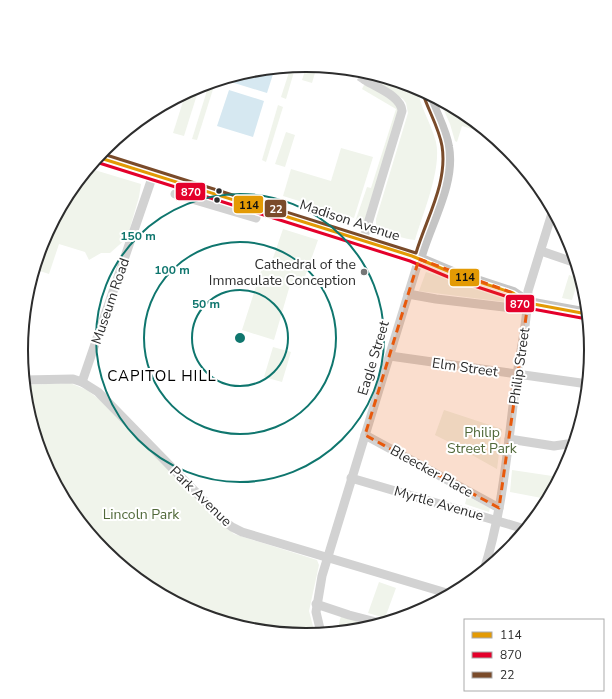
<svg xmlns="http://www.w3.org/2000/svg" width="612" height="699" font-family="'Nunito Sans',sans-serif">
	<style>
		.green { fill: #f0f4eb }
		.water { fill: #d6e8f1 }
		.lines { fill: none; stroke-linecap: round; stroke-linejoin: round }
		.minor-tunnel { stroke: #d5d5d5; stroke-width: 9; stroke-dasharray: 9 4.5; stroke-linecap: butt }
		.major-tunnel { stroke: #d5d5d5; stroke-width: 12; stroke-dasharray: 12 6; stroke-linecap: butt }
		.minor { stroke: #d2d2d2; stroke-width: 9 }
		.major { stroke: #c5c5c5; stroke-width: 12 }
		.bus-1-casing { stroke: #fff; stroke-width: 6 }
		.bus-2-casing { stroke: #fff; stroke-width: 6 }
		.bus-3-casing { stroke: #fff; stroke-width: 6 }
		.bus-1 { stroke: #e39a04; stroke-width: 3 }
		.bus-2 { stroke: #e4002b; stroke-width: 3 }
		.bus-3 { stroke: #7a4b2a; stroke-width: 3 }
		.marked { fill: #e8590c; fill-opacity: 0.2; stroke: #e8590c; stroke-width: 3; stroke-dasharray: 8 5; stroke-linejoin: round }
		.ring { fill: none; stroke: #0f766e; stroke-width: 2 }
		.bus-dot { fill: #2d2d2d; stroke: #fff; stroke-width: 1.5 }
		.poi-dot { fill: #767676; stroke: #fff; stroke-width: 1.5 }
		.labels { text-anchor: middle; stroke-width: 4; stroke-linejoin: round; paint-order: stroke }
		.street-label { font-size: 14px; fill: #2d2d2d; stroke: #fff }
		.poi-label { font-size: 14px; fill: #2d2d2d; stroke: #fff; text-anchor: end }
		.park-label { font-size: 14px; fill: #51693a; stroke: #fff }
		.neighbourhood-label { font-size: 15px; letter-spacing: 1px; fill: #000; stroke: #fff }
		.rim { fill: none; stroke: #2d2d2d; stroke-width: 2 }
		.centre { fill: #0f766e; stroke: #fff; stroke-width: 2 }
		.ring-label { font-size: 12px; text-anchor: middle; font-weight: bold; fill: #0f766e; stroke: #fff; stroke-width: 4; stroke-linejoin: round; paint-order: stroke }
		.line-badge { stroke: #fff; stroke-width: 1.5 }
		.badge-label { font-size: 11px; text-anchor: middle; font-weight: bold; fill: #fff }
		.pale-badge-label { font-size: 11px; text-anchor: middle; font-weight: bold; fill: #111 }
	</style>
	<rect width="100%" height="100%" fill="#fff"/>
	<!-- green -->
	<g class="green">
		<polygon points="296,65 286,99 281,97 291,66"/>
		<polygon points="307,65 317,66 312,83 302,80"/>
		<path d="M370,73L417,87C420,107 431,123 436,142C442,169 423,213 415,240C406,239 382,233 376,227V219L408,113L406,103L403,99L369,77Z"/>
		<polygon points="365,83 393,101 399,109 365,219 362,224 355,222 367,187 371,188 396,109 362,89"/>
		<polygon points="209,84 214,86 197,140 192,139"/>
		<polygon points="200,85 184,136 173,133 186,92"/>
		<polygon points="439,99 465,113 474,121 472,129 462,126 457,142 455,141 450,124"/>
		<polygon points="278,105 283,107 266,162 262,160"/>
		<polygon points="286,132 295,135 285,167 275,164"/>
		<polygon points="341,148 373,157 354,218 283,196 291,169 331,181"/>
		<polygon points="88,168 141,184 139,197 127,238 110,253 101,253 89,260 85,252 59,244 49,274 34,269 43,240 69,191"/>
		<polygon points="283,229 318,240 301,288 290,285 274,340 242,330 262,268 273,258"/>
		<polygon points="426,272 504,296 505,302 419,291"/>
		<polygon points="569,275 579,278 572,300 562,298"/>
		<polygon points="273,347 291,352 282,382 264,377"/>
		<polygon points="70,383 87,390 100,400 234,534 317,560 319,565 309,611 315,634 306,634 250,629 197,613 147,586 104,551 69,508 43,458 26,405 24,385"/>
		<polygon points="444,410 502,429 497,469 447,441 435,435"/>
		<polygon points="512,470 559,477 547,499 510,492"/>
		<polygon points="467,496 490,508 489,512 465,504"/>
		<polygon points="379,582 396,588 385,618 368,613"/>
		<polygon points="341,616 373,626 361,629 337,631"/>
	</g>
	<!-- water -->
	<g class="water">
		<polygon points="275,68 267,93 231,82 233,75 251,70"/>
		<polygon points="229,90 264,101 253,137 217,126"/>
	</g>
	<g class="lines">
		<!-- minor-tunnel -->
		<polyline class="minor-tunnel" points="348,69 365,80"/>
		<!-- major-tunnel -->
		<polyline class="major-tunnel" points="198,188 238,201"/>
		<!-- minor -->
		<g class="minor">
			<polyline points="175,194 256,218"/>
			<path d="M363,240L402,111C401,96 377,88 365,80"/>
			<polyline points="541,251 576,263"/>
			<polyline points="408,294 436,299 504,307 515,307 528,303"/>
			<polyline points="390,356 588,384"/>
			<polyline points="24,380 73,379 82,382 98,392 224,521 232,527 242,532 450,594"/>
			<polyline points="82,382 153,175"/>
			<polyline points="365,435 499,508"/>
			<polyline points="509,439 554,446 574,443"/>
			<polyline points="351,478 525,529"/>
			<path d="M484,570C504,507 508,440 517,375C521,347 528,319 528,291L553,210"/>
			<polyline points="316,604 349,615 380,623"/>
			<polyline points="321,633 316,612 322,576 419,259"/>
		</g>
		<!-- major -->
		<g class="major">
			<polyline points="97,157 198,188"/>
			<polyline points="238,201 412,256 455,274 513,293 528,303 588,314"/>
			<path d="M419,259C428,225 454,183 447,147C444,128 433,112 428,93"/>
		</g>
		<defs>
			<polyline id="bus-1" points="97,157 412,256 455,274 513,293 528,303 587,314"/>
			<polyline id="bus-2" points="96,162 410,261 453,279 511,298 527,308 587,319"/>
			<path id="bus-3" d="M100,153L416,253C426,219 448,183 442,146C439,128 429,112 423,94"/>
		</defs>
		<!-- bus-1 casing -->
		<use href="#bus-1" class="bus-1-casing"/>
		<!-- bus-2 casing -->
		<use href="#bus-2" class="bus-2-casing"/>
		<!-- bus-3 casing -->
		<use href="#bus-3" class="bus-3-casing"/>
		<!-- bus-1 -->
		<use href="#bus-1" class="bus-1"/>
		<!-- bus-2 -->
		<use href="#bus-2" class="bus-2"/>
		<!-- bus-3 -->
		<use href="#bus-3" class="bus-3"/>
	</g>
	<!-- marked area -->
	<path class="marked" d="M419,259L513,293L528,303L499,508L365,435Z"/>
	<!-- distance rings -->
	<g class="ring">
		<circle cx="240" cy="338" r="48"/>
		<circle cx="240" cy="338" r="96"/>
		<circle cx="240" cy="338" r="144"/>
	</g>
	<!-- markers -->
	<g class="bus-dot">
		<circle cx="219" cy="191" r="3.5"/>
		<circle cx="217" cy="200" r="3.5"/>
	</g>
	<circle class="poi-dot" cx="364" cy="272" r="4"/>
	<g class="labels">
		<!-- street labels -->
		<g class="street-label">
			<text transform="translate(350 220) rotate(18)" y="5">Madison Avenue</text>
			<text transform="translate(110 301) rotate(-71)" y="5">Museum Road</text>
			<text transform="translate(373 358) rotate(-73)" y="5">Eagle Street</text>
			<text transform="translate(519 366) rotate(-82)" y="5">Philip Street</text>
			<text transform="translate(465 367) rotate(8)" y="5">Elm Street</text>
			<text transform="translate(432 471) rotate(29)" y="5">Bleecker Place</text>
			<text transform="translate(201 496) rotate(44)" y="5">Park Avenue</text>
			<text transform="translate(439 503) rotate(16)" y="5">Myrtle Avenue</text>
		</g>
		<!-- poi labels -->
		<g class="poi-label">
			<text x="356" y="269">Cathedral of the<tspan x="356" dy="16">Immaculate Conception</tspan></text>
		</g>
		<!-- park labels -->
		<g class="park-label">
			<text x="482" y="437">Philip<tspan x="482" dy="16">Street Park</tspan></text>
			<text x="141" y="519">Lincoln Park</text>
		</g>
		<!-- neighbourhood labels -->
		<g class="neighbourhood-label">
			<text x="162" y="381">CAPITOL HILL</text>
		</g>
	</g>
	<!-- crop -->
	<path d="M0 0H612V699H0ZM28 350a278 278 0 1 1 556 0a278 278 0 1 1-556 0Z" fill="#fff" fill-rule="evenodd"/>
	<path class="rim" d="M28 350a278 278 0 1 1 556 0a278 278 0 1 1-556 0Z"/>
	<circle cx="240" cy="338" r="6" class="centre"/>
	<g class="ring-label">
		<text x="138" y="240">150 m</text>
		<text x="172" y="274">100 m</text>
		<text x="206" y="308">50 m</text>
	</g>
	<g class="line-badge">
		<rect x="175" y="182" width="31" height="19" rx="4" fill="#e4002b"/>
		<rect x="233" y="195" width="31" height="19" rx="4" fill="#e39a04"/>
		<rect x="264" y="199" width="23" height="19" rx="4" fill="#7a4b2a"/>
		<rect x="449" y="268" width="31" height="19" rx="4" fill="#e39a04"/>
		<rect x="505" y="294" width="30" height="19" rx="4" fill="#e4002b"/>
	</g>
	<g class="badge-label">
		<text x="191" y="196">870</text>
		<text x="276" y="213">22</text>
		<text x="520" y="308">870</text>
	</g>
	<g class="pale-badge-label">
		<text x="249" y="209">114</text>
		<text x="465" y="281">114</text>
	</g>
	<!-- legend -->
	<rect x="464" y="619" width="140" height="72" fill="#ffffff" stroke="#ababab"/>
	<rect x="472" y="632" width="20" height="6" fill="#e39a04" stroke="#ababab"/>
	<text x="500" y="639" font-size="12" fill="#2d2d2d">114</text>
	<rect x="472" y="652" width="20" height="6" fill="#e4002b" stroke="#ababab"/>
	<text x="500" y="659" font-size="12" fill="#2d2d2d">870</text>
	<rect x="472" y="672" width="20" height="6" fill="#7a4b2a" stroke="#ababab"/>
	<text x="500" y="679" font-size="12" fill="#2d2d2d">22</text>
</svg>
